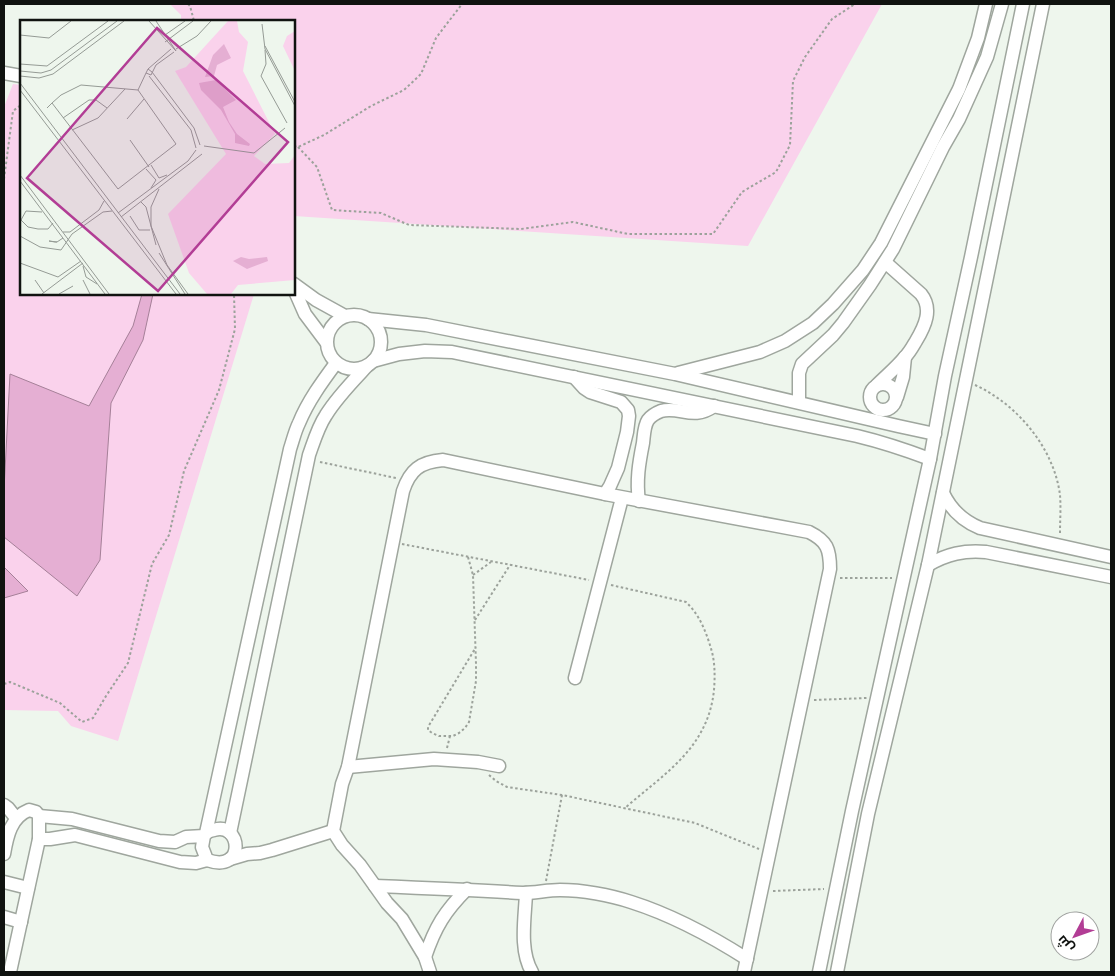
<svg xmlns="http://www.w3.org/2000/svg" width="1115" height="976" font-family="'Crimson Pro',Cairo,serif">
	<style>
		.green { fill: #fad2ec }
		.water { fill: #e5afd3; stroke: #a58098 }
		.lines { fill: none; stroke-linecap: round; stroke-linejoin: round }
		.minor-casing { stroke: #9fa69e; stroke-width: 15 }
		.path { stroke: #9ca29b; stroke-width: 2; stroke-dasharray: 2.5 2.5; stroke-linecap: butt }
		.minor { stroke: #fff; stroke-width: 12 }
		.inset-road { fill: none; stroke: #959b95; stroke-width: 1 }
		.view { fill: #b23d95; fill-opacity: 0.15; stroke: #b23d95; stroke-width: 2.5 }
		.inset-edge { fill: none; stroke: #101310; stroke-width: 2.5 }
	</style>
	<rect width="100%" height="100%" fill="#eef6ed"/>
	<!-- green -->
	<g class="green">
		<polygon points="170,4 882,4 748,246 294,216 294,21 181,21 181,15"/>
		<polygon points="13,84 21,85 21,294 254,294 118,741 71,726 58,711 4,710 4,107"/>
	</g>
	<!-- water -->
	<g class="water">
		<polygon points="142,294 153,294 143,340 111,403 100,560 77,596 4,537 4,490 10,374 89,406 133,326"/>
		<polygon points="4,567 28,591 4,598"/>
	</g>
	<g class="lines">
		<defs>
			<g id="minor">
				<polyline points="4,73 21,76"/>
				<polyline points="294,284 316,300 345,316"/>
				<polyline points="294,289 305,314 326,342"/>
				<circle cx="354" cy="342" r="27"/>
				<polyline points="368,319 426,325 675,374 898,426 935,434"/>
				<path d="M373,361L399,354L425,351L452,352L857,436C882,442 906,450 930,459"/>
				<polyline points="678,373 760,352 785,341 813,323 833,304 863,270 881,243 959,89 978,38 986,4"/>
				<polyline points="574,377 584,388 590,392 621,402 628,410 629,416 627,432 618,468 610,486 605,494"/>
				<circle cx="883" cy="397" r="13"/>
				<path d="M877,385C886,376 897,367 905,357C910,352 913,346 916,341C925,326 933,309 921,294L885,262"/>
				<polyline points="897,397 903,377 905,357"/>
				<polyline points="799,402 799,373 802,364 833,335 843,323 870,285 893,249 943,147 959,119 987,57 1002,4"/>
				<path d="M943,493C951,510 963,521 980,528L1111,557"/>
				<path d="M639,501C636,481 639,463 643,443C644,435 644,426 648,420C651,416 656,413 661,411C680,406 693,421 714,406"/>
				<path d="M928,565C947,554 964,550 986,552L1111,577"/>
				<polyline points="575,678 622,498"/>
				<polyline points="348,767 434,759 478,762 499,766"/>
				<polyline points="4,805 8,808 16,818"/>
				<path d="M39,816L72,819L159,841L175,842L186,837L204,836C207,832 209,831 214,830C241,821 247,874 207,860L202,847L204,836"/>
				<path d="M206,833L290,449C293,440 295,431 299,423C308,401 322,382 336,363"/>
				<path d="M230,833L309,455C314,441 318,427 326,415C337,397 353,381 367,366"/>
				<polyline points="39,839 50,839 75,835 180,862 196,863 207,860"/>
				<path d="M4,854C7,836 11,817 29,810L36,812L39,816V839L10,972"/>
				<polyline points="230,859 247,854 260,853 272,850 333,831"/>
				<polyline points="4,882 28,888"/>
				<path d="M375,886C424,888 473,890 523,893C535,893 548,890 560,890C582,890 610,895 631,902C672,915 711,936 747,959"/>
				<path d="M526,893C525,918 519,950 532,972"/>
				<polyline points="4,917 21,922"/>
				<path d="M425,957C435,927 445,911 467,889"/>
				<path d="M430,972L425,957L402,919L387,903L360,865L342,845L333,831L342,784L348,767L403,491C410,470 420,462 443,460L605,494L809,532C827,541 830,549 830,569L744,972"/>
				<polyline points="819,972 852,811 930,459 945,376 971,257 1023,4"/>
				<polyline points="837,972 868,814 928,565 1043,4"/>
			</g>
		</defs>
		<!-- minor casing -->
		<use href="#minor" class="minor-casing"/>
		<!-- path -->
		<g class="path">
			<polyline points="188,4 190,6 194,21"/>
			<polyline points="294,146 298,147 324,135 371,106 404,90 421,74 436,38 462,4"/>
			<polyline points="298,147 317,167 332,210 381,213 409,225 521,229 573,222 628,234 713,234 742,192 776,172 790,145 793,81 805,57 832,19 855,4"/>
			<polyline points="4,179 13,111 21,105"/>
			<path d="M975,385C1017,404 1054,448 1060,495C1061,507 1060,521 1060,533"/>
			<polyline points="320,462 396,478"/>
			<polyline points="402,544 589,580"/>
			<polyline points="468,557 473,575 476,664 476,681 470,716 469,722 465,728 459,733 453,736 439,736 432,733 428,730 428,727 476,647"/>
			<polyline points="473,575 491,562"/>
			<polyline points="840,578 892,578"/>
			<path d="M611,585L686,602C700,615 707,634 712,652C715,664 715,677 714,690C708,748 665,773 625,808"/>
			<polyline points="475,620 510,565"/>
			<polyline points="4,684 10,682 60,703 82,722 93,718 106,696 128,663 152,564 169,535 184,471 219,390 235,329 234,294"/>
			<polyline points="814,700 867,698"/>
			<polyline points="447,748 450,736"/>
			<polyline points="489,775 496,781 507,787 562,795 695,823 759,849"/>
			<polyline points="546,881 562,795"/>
			<polyline points="773,891 824,889"/>
		</g>
		<!-- minor -->
		<use href="#minor" class="minor"/>
	</g>
	<!-- overview -->
	<g transform="translate(20 20)">
		<rect width="275" height="275" fill="#eef6ed"/>
		<path d="M208,1H217L219,12L228,22L223,51L255,114L234,136L245,144L269,143L275,135V260L218,265L211,274H187L169,253L148,194L206,134L155,51L166,47ZM275,11V51L263,26L267,16Z" fill="#fad2ec"/>
		<path d="M204,24L211,38L197,45L194,56L185,57L193,35ZM196,60L216,80L203,87L209,102L217,114L230,124L229,126L215,123V114L201,90L181,70L179,63ZM221,237L229,239L247,237L248,241L227,249L213,241Z" fill="#e5afd3"/>
		<path class="inset-road" d="M129,1L156,31L136,1M242,4L245,29L275,86M0,15L29,18L51,1M145,15L165,1M145,22L173,1M245,26L275,82M156,29L177,16L191,1M245,30L246,44L241,56L267,103M0,44L27,46L88,1M128,49L151,29M0,51L21,53L31,50L97,1M132,52L174,108L180,125M132,52L128,49L126,53L131,55L136,45L154,32M0,56L19,58L33,54L104,1M129,56L171,110L176,128M0,63L160,274M0,70L156,274M118,70L126,53M27,88L32,83L41,75L61,65L118,70L156,124L98,169L32,83M43,98L69,80H76L87,88M107,99L124,79M52,110L78,98L105,69M110,120L129,147M184,126L234,133L265,108M131,145L139,158L147,155M126,149L136,160L131,168M0,155L89,274M0,161L85,274M139,169L131,187V206L147,245L168,274M121,182L126,187L136,225M22,192L6,191L1,200L8,207L18,209H28L33,203M98,193L168,141L176,130M110,196L119,210H130M101,197L182,134M43,212H50L79,190L84,181M0,216L20,227L41,230L52,214L83,192L92,191M37,222L29,221L35,222H37L43,218M139,233L165,274M0,243L38,257L61,241M63,246L66,257L77,264M15,260L24,273M63,260L70,274M22,274L63,243M39,274L53,266"/>
		<path class="view" d="M137,8L268,122L138,271L7,158Z"/>
		<rect width="275" height="275" class="inset-edge"/>
	</g>
	<!-- border -->
	<rect width="1115" height="976" fill="none" stroke="#101310" stroke-width="10"/>
	<!-- north arrow -->
	<g transform="translate(1075 936) rotate(229)"><circle r="24" fill="#ffffff" stroke="#9fa19f"/>
	<path d="M0-4L9 19L0 12L-9 19Z" fill="#b23d95"/>
	<text y="-8" font-size="14" font-weight="bold" text-anchor="middle" fill="#101310">ش</text>
	</g>
</svg>
